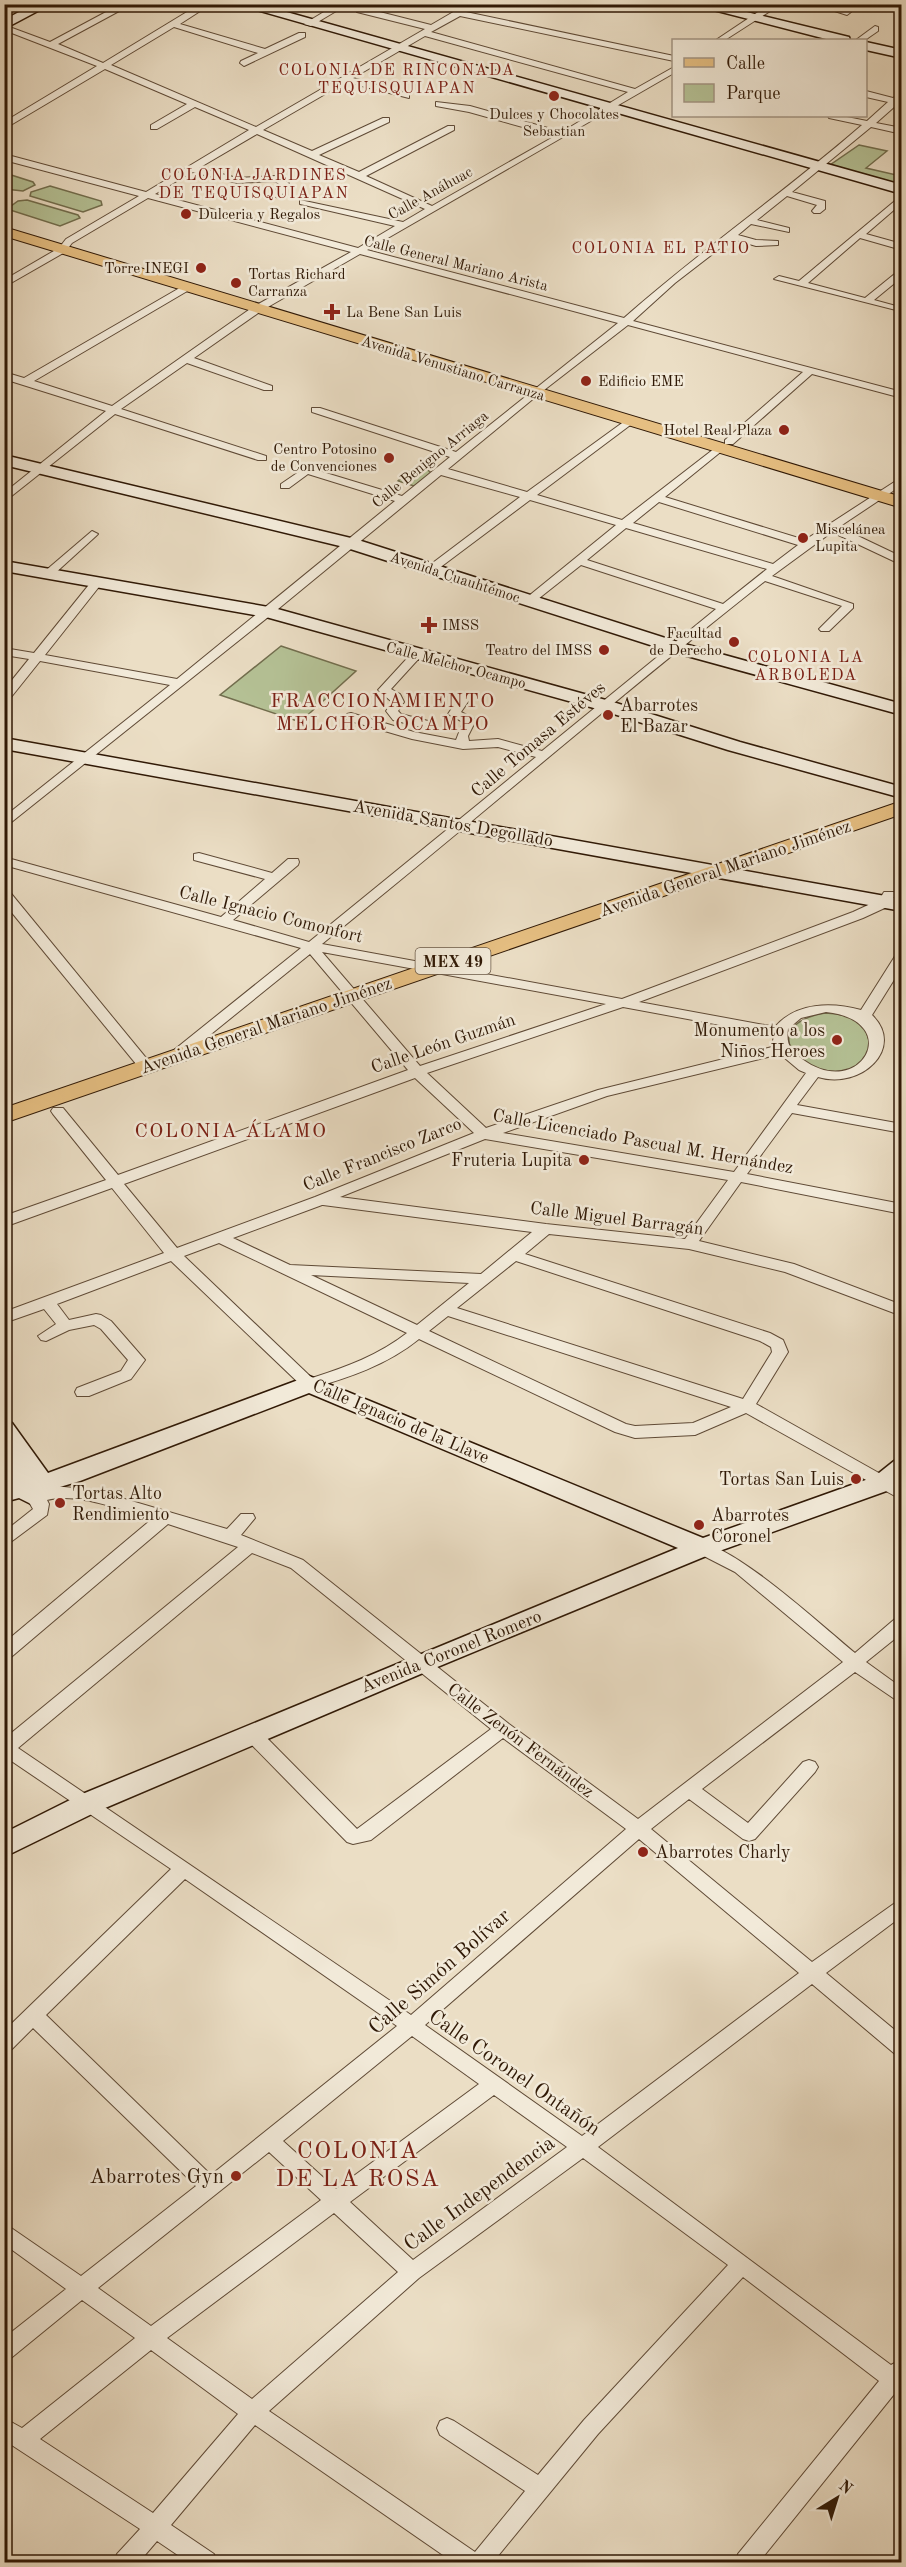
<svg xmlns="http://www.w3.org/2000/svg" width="906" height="2567" font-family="'Old Standard TT',serif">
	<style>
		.green { fill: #b5c296; stroke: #726e4e; stroke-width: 1.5 }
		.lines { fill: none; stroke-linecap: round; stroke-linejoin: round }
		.street-casing { stroke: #5f4a36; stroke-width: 2 }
		.secondary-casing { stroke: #301906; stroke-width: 3 }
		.primary-casing { stroke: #301906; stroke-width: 2 }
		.street { fill: #f2ead9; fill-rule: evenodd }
		.secondary { fill: #f2ead9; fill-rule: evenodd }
		.primary { fill: #e6bf82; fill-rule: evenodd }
		.poi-dot { fill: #8f2418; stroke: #f2ead9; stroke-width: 2 }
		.labels { text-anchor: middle; stroke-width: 5; stroke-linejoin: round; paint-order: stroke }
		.far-poi-label { font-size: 15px; fill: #301906; stroke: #f2ead9; text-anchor: start }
		.far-street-label { font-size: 15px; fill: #301906; stroke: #f2ead9 }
		.far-neighbourhood-label { font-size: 16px; letter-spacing: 1.5px; fill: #7a1f14; stroke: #f2ead9 }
		.shield { fill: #f2ead9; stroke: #6a5845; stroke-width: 1.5 }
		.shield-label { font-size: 16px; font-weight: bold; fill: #301906 }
		.poi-label { font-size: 18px; fill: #301906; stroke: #f2ead9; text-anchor: start }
		.street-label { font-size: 18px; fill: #301906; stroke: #f2ead9 }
		.neighbourhood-label { font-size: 20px; letter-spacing: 1.5px; fill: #7a1f14; stroke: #f2ead9 }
		.near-street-label { font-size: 21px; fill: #301906; stroke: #f2ead9 }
		.near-poi-label { font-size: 21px; fill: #301906; stroke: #f2ead9; text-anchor: end }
		.near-neighbourhood-label { font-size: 24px; letter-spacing: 1.5px; fill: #7a1f14; stroke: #f2ead9 }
	</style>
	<rect width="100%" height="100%" fill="#ebdec5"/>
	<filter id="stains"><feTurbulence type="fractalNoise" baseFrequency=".00333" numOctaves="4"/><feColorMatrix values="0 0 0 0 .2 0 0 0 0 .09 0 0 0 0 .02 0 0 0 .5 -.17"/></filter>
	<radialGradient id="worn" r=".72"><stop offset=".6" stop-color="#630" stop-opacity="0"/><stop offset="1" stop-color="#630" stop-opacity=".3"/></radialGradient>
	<!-- green -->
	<g class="green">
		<polygon points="859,145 887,151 866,168 901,176 901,185 830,165"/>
		<polygon points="5,173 33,182 35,185 23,191 5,189"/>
		<polygon points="50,186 101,201 102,205 83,212 30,196 31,192"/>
		<polygon points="27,200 78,215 80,218 60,226 7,209 18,201"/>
		<polygon points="425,467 431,473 414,486 398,481 411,470"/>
		<polygon points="281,646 356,671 300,722 220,695"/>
		<path d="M825,1013L838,1014L863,1021L875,1060C864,1064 851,1071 840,1072C792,1073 761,1024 825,1013Z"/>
	</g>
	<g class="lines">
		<defs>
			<g id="street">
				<path d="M121,4H132L58,44L103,63L200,4H211L180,24L265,49L299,33H305V37L244,66L240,63L241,61L258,53L174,27L111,65L256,127L425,29L357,12V8L360,7L431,25L467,4H478L466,12L674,56V61L460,16L431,32L635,89L674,67V73L367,250L624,318C701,250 785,192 862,125L829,118L828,116H842L867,121L888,102L866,97V91L893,98L902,92V100L876,123L902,128V134L871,127L792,192L825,201V209L820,213H814L812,211L817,205L787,196L757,220L789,228V232L751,224L738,235L756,240L778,241V245L756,246L732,239L675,283L633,321L902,392V398L812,374L733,444H725V440L803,372L628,325L539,394L448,469L527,492L629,418L633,419V423L537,495L622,520L719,445L723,446V450L665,497L805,540L902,477V485L839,527L902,557V565L832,532L772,576L853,604V608L829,631H821L819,629L842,606L765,581C615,699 471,824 322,944L622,999L853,912L879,900L884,892H894L895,895L889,906L863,918L639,1002L775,1027C796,1002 832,1002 861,1010L897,953L902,952V967L872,1015C906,1048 861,1090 818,1077L797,1105L902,1124V1133L792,1113L747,1174L902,1204V1214L741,1182L699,1241L794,1264L902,1305V1316L785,1272L689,1249L549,1234L525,1254L770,1333L783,1340L788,1352L756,1404L902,1486V1500L746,1413L695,1435L635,1438L615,1432L419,1339C387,1365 348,1378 309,1389L304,1388L171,1261L57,1304L69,1320L96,1314L101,1315L111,1321L145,1360L131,1379L89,1396H77L75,1392L77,1388L121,1371L128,1360L101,1329L94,1325L69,1330L46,1341L41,1340L38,1336L56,1324L44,1309L4,1323V1312L164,1253L112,1188L4,1227V1216L106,1180L53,1114L51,1111L53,1108H63L118,1175L408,1070L310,954L179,1060H169L167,1057L169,1054L301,948L4,865V857L221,917L265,879L194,860V854L199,853L272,873L288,859H298L299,862L298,865L233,920L309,942L536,757L498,747L463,749L412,739L347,720V714L351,713L414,732L456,740L463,722L448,714L462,693L466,692L472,696L461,712L476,720L468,736L469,741L498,739L542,751L716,609L581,565L533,603H525V599L616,525L530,500L434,572H426V568L520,497L441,475L272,614L4,828V817L170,685L40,661L8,701H4V690L29,659L4,655V648L34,653L92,581L96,580L102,583L45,655L177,679L395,501L308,474L289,488H281V484L306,467L402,496L450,457L312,412V408H320L456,452L618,323L360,254L261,311L194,358L272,386V390H264L187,363L121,409L266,456V460H258L115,414L4,502V493L106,411L4,379V372L24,378L183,286H189V290L34,381L112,406L253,307L351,252L148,198L72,243L65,252L4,287V280L59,248L66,239L139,196L4,160V154L146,192L249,130L195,107L157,129H151V125L187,104L105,69L4,129V122L97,66L4,30V25L50,42ZM425,36L628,92L562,132L470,106L436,102V106L469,112L555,136L432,206L366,176L454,130V126H448L359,172L319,155L389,122V118H383L312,151L263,130L346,82L409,98V94L353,78ZM257,134L425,209L403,222L300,200V204L395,226L358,248L155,194L192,172L237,183L275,181L279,184L272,196L280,198L289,183L276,176L237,178L199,168ZM659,502L798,545L773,564L633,523ZM626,528L767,569L723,604L587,560ZM322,952L606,1004L420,1066ZM623,1007L774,1035L773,1041L776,1046L598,1090L486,1128L427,1073ZM826,1012C906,1021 860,1102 802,1059C790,1050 786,1044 788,1029L801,1018ZM780,1054L799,1070L806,1073L734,1172L503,1133L607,1096ZM415,1078L474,1133L315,1197L177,1248L124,1184ZM485,1139L728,1180L685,1239L546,1224L340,1197ZM322,1205H323L532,1232L481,1274L290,1265L233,1238ZM219,1243L407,1333C379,1355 346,1367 312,1378L184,1256ZM516,1261L760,1341L771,1347L772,1352L743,1399L457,1308ZM311,1275L469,1283L417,1325ZM448,1316L731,1407L693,1423L635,1426L626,1424L429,1331Z"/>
				<polygon points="337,4 348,4 311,26 304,24"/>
				<polygon points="770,4 781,4 725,40 716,40"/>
				<polygon points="813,4 829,4 851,12 847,15"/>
				<polygon points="875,26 878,27 878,31 865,40 856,40"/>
				<polygon points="902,195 902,203 866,234 902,244 902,250 860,238 808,283 865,298 902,268 902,277 874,300 896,306 896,310 774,279 779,276 799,281"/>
				<polygon points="92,531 98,534 96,536 52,576 44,576 44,572"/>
				<polygon points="416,651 422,655 391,689 400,694 404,702 398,711 401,714 428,721 430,724 424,728 393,720 386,711 392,702 378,690 412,653"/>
				<polygon points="4,890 9,891 151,1064 153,1067 151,1070 141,1070 4,903"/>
				<path d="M54,1486L94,1490L227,1529L241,1514H253L255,1518L241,1535L303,1560L509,1724L638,1819L843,1662L735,1572L696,1552L694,1548L696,1544C724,1535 829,1632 855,1653L896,1618L902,1617V1633L866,1662L902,1688V1704L855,1672L702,1789L748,1823L803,1762L809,1760L815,1762L818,1767L815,1772L755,1839L749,1841L743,1839L689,1799L651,1829L812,1962L902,1898V1916L826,1973L902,2036V2056L895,2054L812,1984L598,2147L891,2365L902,2359V2396L895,2393L759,2562H735L738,2554L879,2381L743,2277L598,2434L493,2562H453L255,2425L171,2525L214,2554L217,2562H188L157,2541L139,2562H114L117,2554L140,2529L4,2440V2418L22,2428L135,2338L82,2300L11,2358L4,2360V2338L66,2289L4,2244V2223L81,2276L196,2186L33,2028L11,2050L4,2052V2031L171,1869L4,1756V1739L238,1547L168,1524L10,1658L4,1659V1643L152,1519C122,1510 77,1492 47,1500L49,1504L47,1515L4,1547V1532L33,1509L26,1497L28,1493ZM252,1553L291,1568L491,1729L357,1829L257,1728L251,1726L245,1728L242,1733L245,1738L347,1842L353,1844L371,1840L503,1738L626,1829L411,2015L18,1748ZM639,1839L799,1973L582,2136L425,2025ZM185,1879L397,2026L211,2175L46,2015ZM412,2036L479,2084L336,2189L283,2141ZM494,2095L567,2147L413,2260L350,2202ZM269,2152L321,2200L151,2326L98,2288ZM583,2158L728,2265L584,2420L538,2475L454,2421L447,2418L440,2421L437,2428L440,2435L525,2491L475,2552L269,2411L419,2278ZM334,2213L398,2272L252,2399L167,2338ZM151,2350L238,2414L153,2513L40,2439Z"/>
			</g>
			<g id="secondary">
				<polygon points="34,4 51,4 4,29 4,20"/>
				<polygon points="236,4 258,4 902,185 902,194"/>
				<polygon points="690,4 714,4 849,37 850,40 830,40"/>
				<polygon points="866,42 902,50 902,58 866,50"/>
				<polygon points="4,455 355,539 681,643 902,704 902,715 669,651 344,547 4,465"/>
				<polygon points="4,561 274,608 613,702 740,742 902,787 902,798 728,750 601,710 266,617 4,571"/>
				<polygon points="4,738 902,899 902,911 4,749"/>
				<polygon points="309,1376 703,1538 874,1477 894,1461 902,1458 902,1481 892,1489 711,1554 430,1670 98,1811 4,1857 4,1833 80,1795 678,1548 309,1393 80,1481 43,1492 45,1496 42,1502 33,1505 19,1498 4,1502 4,1454 11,1456 4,1447 4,1421 12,1423 48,1473"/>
			</g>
			<g id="primary">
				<polygon points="4,227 902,497 902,508 4,236"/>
				<polygon points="902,801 902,814 4,1123 4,1108"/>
			</g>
		</defs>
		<!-- street casing -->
		<use href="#street" class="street-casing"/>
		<!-- secondary casing -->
		<use href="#secondary" class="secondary-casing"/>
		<!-- primary casing -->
		<use href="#primary" class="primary-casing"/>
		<!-- street -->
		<use href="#street" class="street"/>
		<!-- secondary -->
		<use href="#secondary" class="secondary"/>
		<!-- primary -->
		<use href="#primary" class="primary"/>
	</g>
	<!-- markers -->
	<g class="poi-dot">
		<circle cx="554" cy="96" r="6"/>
		<circle cx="186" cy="214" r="6"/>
		<circle cx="201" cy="268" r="6"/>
		<circle cx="236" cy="283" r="6"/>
		<path d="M329 303h6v6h6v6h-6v6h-6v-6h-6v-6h6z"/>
		<circle cx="586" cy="381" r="6"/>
		<circle cx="784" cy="430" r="6"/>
		<circle cx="389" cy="458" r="6"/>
		<circle cx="803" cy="538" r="6"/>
		<path d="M426 616h6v6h6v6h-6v6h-6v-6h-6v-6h6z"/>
		<circle cx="734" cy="642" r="6"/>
		<circle cx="604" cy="650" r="6"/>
		<circle cx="608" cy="715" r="6"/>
		<circle cx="837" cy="1040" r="6"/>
		<circle cx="584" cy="1160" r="6"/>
		<circle cx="856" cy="1479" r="6"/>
		<circle cx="60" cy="1503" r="6"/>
		<circle cx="699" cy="1525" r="6"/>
		<circle cx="643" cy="1852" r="6"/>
		<circle cx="236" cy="2176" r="6"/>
	</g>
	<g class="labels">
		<!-- far-poi labels -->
		<g class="far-poi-label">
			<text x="554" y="119" text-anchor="middle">Dulces y Chocolates<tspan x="554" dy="17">Sebastian</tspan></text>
			<text x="198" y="219">Dulceria y Regalos</text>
			<text x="189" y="273" text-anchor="end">Torre INEGI</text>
			<text x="248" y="279">Tortas Richard<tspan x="248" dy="17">Carranza</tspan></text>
			<text x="346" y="317">La Bene San Luis</text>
			<text x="598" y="386">Edificio EME</text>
			<text x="772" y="435" text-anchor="end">Hotel Real Plaza</text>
			<text x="377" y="454" text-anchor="end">Centro Potosino<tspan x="377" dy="17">de Convenciones</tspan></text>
			<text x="815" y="534">Miscelánea<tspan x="815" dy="17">Lupita</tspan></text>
			<text x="442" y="630">IMSS</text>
			<text x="722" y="638" text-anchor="end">Facultad<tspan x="722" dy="17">de Derecho</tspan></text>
			<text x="592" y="655" text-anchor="end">Teatro del IMSS</text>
		</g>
		<!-- far-street labels -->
		<g class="far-street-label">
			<text transform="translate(430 193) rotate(-29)" y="5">Calle Anáhuac</text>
			<text transform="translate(456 263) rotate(14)" y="5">Calle General Mariano Arista</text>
			<text transform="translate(453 368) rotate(17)" y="5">Avenida Venustiano Carranza</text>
			<text transform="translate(430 459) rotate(-39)" y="5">Calle Benigno Arriaga</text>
			<text transform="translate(455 577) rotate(18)" y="5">Avenida Cuauhtémoc</text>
			<text transform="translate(456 665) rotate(15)" y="5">Calle Melchor Ocampo</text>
		</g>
		<!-- far-neighbourhood labels -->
		<g class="far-neighbourhood-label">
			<text x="397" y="75">COLONIA DE RINCONADA<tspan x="397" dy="18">TEQUISQUIAPAN</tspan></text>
			<text x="254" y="180">COLONIA JARDINES<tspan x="254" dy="18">DE TEQUISQUIAPAN</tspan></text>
			<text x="661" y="253">COLONIA EL PATIO</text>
			<text x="806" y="662">COLONIA LA<tspan x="806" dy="18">ARBOLEDA</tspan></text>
		</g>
		<!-- shield labels -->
		<rect class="shield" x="415.5" y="948" width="75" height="26" rx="4.5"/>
		<g class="shield-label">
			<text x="453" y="967">MEX 49</text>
		</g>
		<!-- poi labels -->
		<g class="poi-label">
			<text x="620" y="711">Abarrotes<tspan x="620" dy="21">El Bazar</tspan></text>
			<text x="825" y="1036" text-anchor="end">Monumento a los<tspan x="825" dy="21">Niños Heroes</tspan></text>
			<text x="572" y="1166" text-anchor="end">Fruteria Lupita</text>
			<text x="844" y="1485" text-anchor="end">Tortas San Luis</text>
			<text x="72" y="1499">Tortas Alto<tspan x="72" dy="21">Rendimiento</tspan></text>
			<text x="711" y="1521">Abarrotes<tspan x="711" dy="21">Coronel</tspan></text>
			<text x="655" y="1858">Abarrotes Charly</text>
		</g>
		<!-- street labels -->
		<g class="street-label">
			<text transform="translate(538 739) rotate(-40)" y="6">Calle Tomasa Estéves</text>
			<text transform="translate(453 823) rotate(10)" y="6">Avenida Santos Degollado</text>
			<text transform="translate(725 868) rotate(-19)" y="6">Avenida General Mariano Jiménez</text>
			<text transform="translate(271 914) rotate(14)" y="6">Calle Ignacio Comonfort</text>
			<text transform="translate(266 1025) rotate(-19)" y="6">Avenida General Mariano Jiménez</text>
			<text transform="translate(443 1043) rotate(-19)" y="6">Calle León Guzmán</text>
			<text transform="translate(643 1141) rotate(10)" y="6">Calle Licenciado Pascual M. Hernández</text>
			<text transform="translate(382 1154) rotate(-22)" y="6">Calle Francisco Zarco</text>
			<text transform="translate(617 1218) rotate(7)" y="6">Calle Miguel Barragán</text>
			<text transform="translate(401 1421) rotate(23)" y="6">Calle Ignacio de la Llave</text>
			<text transform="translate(451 1651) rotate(-22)" y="6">Avenida Coronel Romero</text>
			<text transform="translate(521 1740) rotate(37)" y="6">Calle Zenón Fernández</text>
		</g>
		<!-- neighbourhood labels -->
		<g class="neighbourhood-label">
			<text x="383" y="707">FRACCIONAMIENTO<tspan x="383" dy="23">MELCHOR OCAMPO</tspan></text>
			<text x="231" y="1137">COLONIA ÁLAMO</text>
		</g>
		<!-- near-street labels -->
		<g class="near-street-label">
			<text transform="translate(439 1971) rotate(-41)" y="7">Calle Simón Bolívar</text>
			<text transform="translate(515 2072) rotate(35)" y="7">Calle Coronel Ontañón</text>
			<text transform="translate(479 2193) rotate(-36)" y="7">Calle Independencia</text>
		</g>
		<!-- near-poi labels -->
		<g class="near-poi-label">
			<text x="224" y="2183">Abarrotes Gyn</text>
		</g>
		<!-- near-neighbourhood labels -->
		<g class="near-neighbourhood-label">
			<text x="358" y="2158">COLONIA<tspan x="358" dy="28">DE LA ROSA</tspan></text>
		</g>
	</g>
	<!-- margin -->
	<rect width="906" height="2567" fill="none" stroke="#ebdec5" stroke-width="24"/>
	<rect x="6" y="6" width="894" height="2555" fill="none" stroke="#301906" stroke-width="3"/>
	<rect x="12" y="12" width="882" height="2543" fill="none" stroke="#301906" stroke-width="1.5"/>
	<!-- legend -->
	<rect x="672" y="39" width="195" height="78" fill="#f2ead9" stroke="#a49685" stroke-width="1.5"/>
	<rect x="684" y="58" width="30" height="9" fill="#e6bf82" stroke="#a49685" stroke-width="1.5"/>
	<text x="726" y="69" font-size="18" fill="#301906">Calle</text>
	<rect x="684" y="84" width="30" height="18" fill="#b5c296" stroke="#a49685" stroke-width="1.5"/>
	<text x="726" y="99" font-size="18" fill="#301906">Parque</text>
	<!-- north arrow -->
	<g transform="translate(837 2498) rotate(38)" stroke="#f2ead9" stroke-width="4.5" paint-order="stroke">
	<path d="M0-4.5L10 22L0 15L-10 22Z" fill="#301906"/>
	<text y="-9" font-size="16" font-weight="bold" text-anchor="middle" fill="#301906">N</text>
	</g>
	<rect width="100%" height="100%" filter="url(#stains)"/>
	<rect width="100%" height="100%" fill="url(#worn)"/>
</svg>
